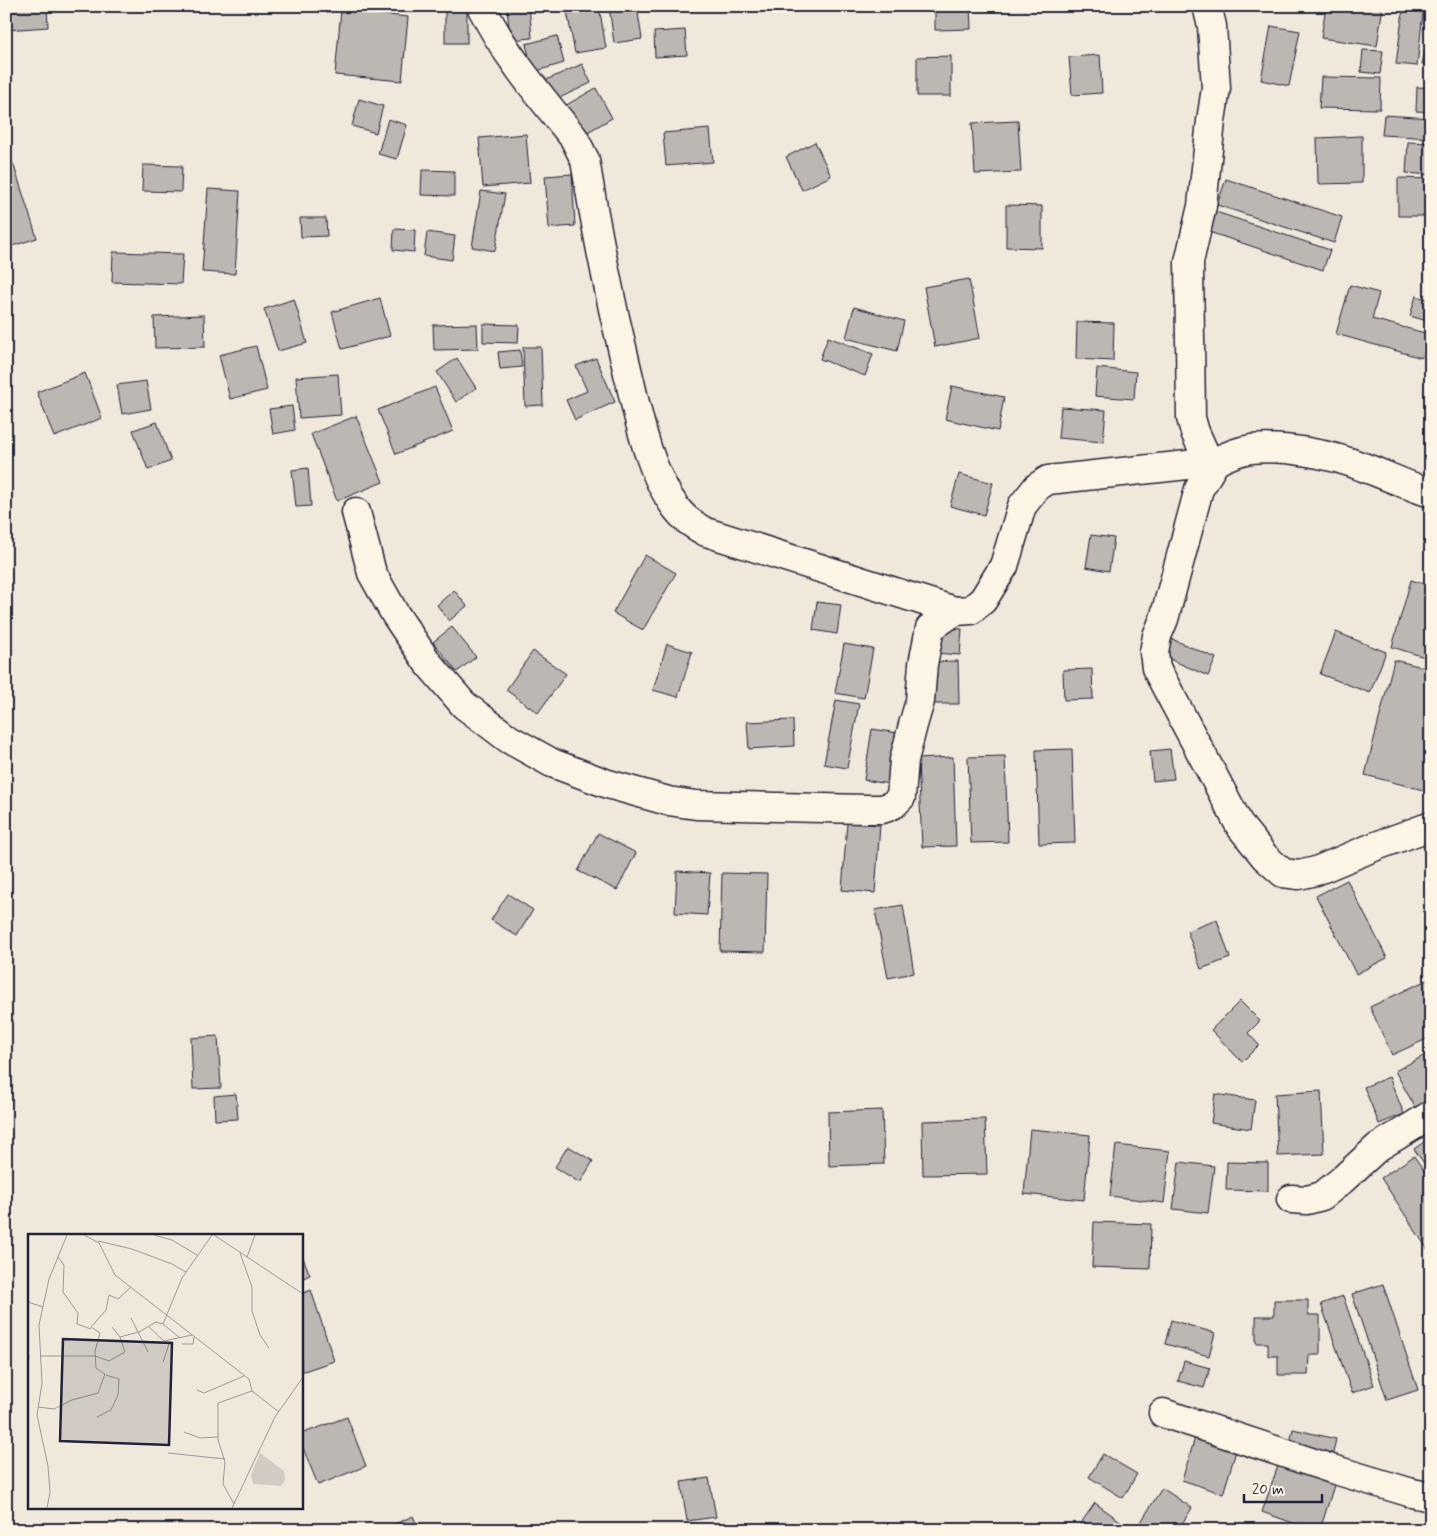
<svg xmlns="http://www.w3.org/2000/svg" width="1437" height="1536" font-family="Mynerve,sans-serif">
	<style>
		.building { fill: #bcb7b3; stroke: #22223b }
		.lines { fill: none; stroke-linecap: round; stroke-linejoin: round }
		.minor-casing { stroke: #22223b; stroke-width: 31 }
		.minor { stroke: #fcf5e5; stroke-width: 28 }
		.inset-road { fill: none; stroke: #9d999b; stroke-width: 1 }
		.view { fill: #22223b; fill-opacity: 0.15; stroke: #22223b; stroke-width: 2.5 }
		.inset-edge { fill: none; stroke: #22223b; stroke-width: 2.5 }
	</style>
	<rect width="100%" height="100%" fill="#efe8db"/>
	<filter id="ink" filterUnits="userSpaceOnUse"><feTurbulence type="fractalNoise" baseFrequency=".02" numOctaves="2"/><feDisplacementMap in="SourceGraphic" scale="10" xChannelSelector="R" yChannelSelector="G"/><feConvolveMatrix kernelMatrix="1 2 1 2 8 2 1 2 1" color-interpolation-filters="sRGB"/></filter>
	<g filter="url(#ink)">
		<!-- building -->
		<g class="building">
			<polygon points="6,6 47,6 48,27 6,30"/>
			<polygon points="507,6 529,6 532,38 510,40"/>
			<polygon points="566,6 599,6 606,48 575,53"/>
			<polygon points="609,6 637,6 642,39 614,43"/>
			<polygon points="935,6 970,6 971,29 935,30"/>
			<polygon points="1326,6 1383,6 1377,46 1321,38"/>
			<rect x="445" y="9" width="22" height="34"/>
			<polygon points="341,10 408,17 402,81 335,75"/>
			<polygon points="1403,11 1423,13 1417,66 1396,64"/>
			<polygon points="1431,25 1431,66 1422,64"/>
			<polygon points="1271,26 1300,31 1289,86 1261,80"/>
			<polygon points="685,30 687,55 655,57 654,32"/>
			<polygon points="557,36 564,63 533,72 526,44"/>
			<polygon points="1363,50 1383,51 1380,74 1361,72"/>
			<polygon points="1100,55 1102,93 1072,95 1069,57"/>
			<polygon points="951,56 951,96 917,96 917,57"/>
			<polygon points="582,64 591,83 553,101 544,81"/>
			<polygon points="1321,77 1381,78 1380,109 1319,108"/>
			<polygon points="1417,87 1431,88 1431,112 1416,111"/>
			<polygon points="596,88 612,118 579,137 563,107"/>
			<polygon points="359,99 383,106 376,133 352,126"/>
			<polygon points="1384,115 1431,118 1431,138 1382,135"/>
			<polygon points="388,119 407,125 397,159 378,154"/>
			<polygon points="1018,121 1021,172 975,174 972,123"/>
			<polygon points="710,129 713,162 666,166 663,133"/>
			<polygon points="526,134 530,183 483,187 479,138"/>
			<polygon points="1362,136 1362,183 1318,184 1317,138"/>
			<polygon points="815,142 831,176 802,190 786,157"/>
			<polygon points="1408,142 1431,143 1431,175 1406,173"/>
			<polygon points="13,163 37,238 6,248 6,165"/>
			<polygon points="143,165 182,166 181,192 142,191"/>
			<polygon points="422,170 454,171 454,196 421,195"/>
			<polygon points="572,174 575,226 549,228 545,176"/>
			<polygon points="1398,178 1431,179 1431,216 1398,216"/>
			<polygon points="1226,179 1342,217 1334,243 1217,205"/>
			<polygon points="208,189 240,191 235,274 202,272"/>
			<polygon points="481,191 505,194 495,251 472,247"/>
			<polygon points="1006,205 1042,206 1042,248 1006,247"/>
			<polygon points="1216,212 1330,250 1323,270 1209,232"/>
			<polygon points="300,218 326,218 327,236 301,237"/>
			<polygon points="394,229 415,230 414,252 393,250"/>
			<polygon points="427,232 455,236 452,260 424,256"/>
			<polygon points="113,252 183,254 181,284 112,282"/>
			<polygon points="969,279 980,338 935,347 924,287"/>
			<polygon points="1350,285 1379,293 1372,319 1429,334 1422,358 1336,334"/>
			<polygon points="1416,296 1431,300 1431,322 1410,316"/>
			<polygon points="380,298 390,336 342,349 332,312"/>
			<polygon points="294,299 307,343 278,351 264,309"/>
			<polygon points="854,307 904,321 897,351 846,338"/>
			<polygon points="204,315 205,347 155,348 154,317"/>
			<polygon points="1077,322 1114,323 1113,361 1076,359"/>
			<polygon points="477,324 478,349 434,350 433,325"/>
			<polygon points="483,324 519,325 518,343 483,342"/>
			<polygon points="828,337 873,354 865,376 820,359"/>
			<polygon points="256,346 267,390 230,399 219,355"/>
			<polygon points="523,347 541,347 543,405 525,406"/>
			<polygon points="520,350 522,367 500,369 498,352"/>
			<polygon points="457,358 476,388 456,402 437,372"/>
			<polygon points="596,358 615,402 575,420 566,400 587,391 576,366"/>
			<polygon points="1097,368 1136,372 1134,399 1095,396"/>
			<polygon points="85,373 102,418 54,437 37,392"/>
			<polygon points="338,374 341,415 299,418 296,377"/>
			<polygon points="146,381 151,409 122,414 117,385"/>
			<polygon points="952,386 1004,397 998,431 945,419"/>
			<polygon points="435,387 453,431 396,454 378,410"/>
			<polygon points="292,406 295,430 273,434 269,409"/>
			<polygon points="1061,407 1106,410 1103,442 1058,438"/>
			<polygon points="356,416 383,482 337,501 311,434"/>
			<polygon points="157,422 171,461 148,470 133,430"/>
			<polygon points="308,468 311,506 296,507 292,470"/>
			<polygon points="959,474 993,483 984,515 950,506"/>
			<polygon points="1091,535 1114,538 1109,571 1086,567"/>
			<polygon points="645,555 676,573 643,630 613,613"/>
			<polygon points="1411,580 1431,586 1431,659 1392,647"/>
			<polygon points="454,590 467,606 449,621 437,605"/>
			<polygon points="817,602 841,605 837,634 813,630"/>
			<polygon points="452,627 476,657 457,672 433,642"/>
			<polygon points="936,628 962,629 960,655 935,653"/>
			<polygon points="1336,632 1386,652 1370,693 1320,674"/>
			<polygon points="1172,639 1216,658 1208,676 1165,657"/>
			<polygon points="667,644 692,652 678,697 653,690"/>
			<polygon points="844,644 873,649 864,698 835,693"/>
			<polygon points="533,651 566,674 538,713 506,690"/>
			<polygon points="1394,660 1431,669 1431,792 1365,775"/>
			<polygon points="958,661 959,704 934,704 933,662"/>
			<polygon points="1092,669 1093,699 1064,700 1063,670"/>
			<polygon points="836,700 859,704 847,768 824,764"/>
			<polygon points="793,720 794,746 749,749 747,722"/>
			<polygon points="872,729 897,733 889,784 864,780"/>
			<polygon points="1072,749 1075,843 1039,844 1036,750"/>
			<polygon points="1170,749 1174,779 1153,781 1150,751"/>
			<polygon points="1005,756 1008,842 971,843 968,757"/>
			<polygon points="953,757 956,846 922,847 918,759"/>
			<polygon points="847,823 880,825 875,893 842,890"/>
			<polygon points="598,833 636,853 617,890 578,871"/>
			<polygon points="677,871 710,873 707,915 675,913"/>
			<polygon points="722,873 767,874 765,952 720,951"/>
			<polygon points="1347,880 1387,958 1356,974 1316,896"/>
			<polygon points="508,894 533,910 517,936 491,920"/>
			<polygon points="903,905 914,973 888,978 875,910"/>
			<polygon points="1217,920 1230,958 1201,969 1187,931"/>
			<polygon points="1431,978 1431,1037 1392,1055 1370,1007"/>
			<polygon points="1240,1001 1260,1021 1248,1033 1259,1045 1242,1062 1211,1030"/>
			<polygon points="218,1036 221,1088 193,1089 191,1038"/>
			<polygon points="1431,1052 1431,1100 1416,1109 1395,1071"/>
			<polygon points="1389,1077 1404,1114 1379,1124 1364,1087"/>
			<polygon points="1321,1091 1324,1154 1278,1156 1275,1094"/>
			<polygon points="236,1094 238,1119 215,1120 214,1096"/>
			<polygon points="1215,1094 1255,1100 1251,1129 1211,1123"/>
			<polygon points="882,1110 884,1164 829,1166 828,1112"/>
			<polygon points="985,1119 987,1174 923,1175 922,1121"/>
			<polygon points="1030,1129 1090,1135 1084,1200 1024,1194"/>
			<polygon points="1431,1137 1431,1173 1414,1149"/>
			<polygon points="1116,1145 1170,1151 1164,1203 1110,1196"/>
			<polygon points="568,1146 593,1161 580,1183 555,1167"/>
			<polygon points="1414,1156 1431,1181 1431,1249 1428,1250 1381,1178"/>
			<polygon points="1179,1162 1214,1166 1208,1213 1173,1209"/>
			<polygon points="1227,1162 1268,1163 1268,1191 1226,1190"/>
			<polygon points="1094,1222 1151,1224 1150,1269 1092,1267"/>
			<polygon points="301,1253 310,1275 301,1279"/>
			<polygon points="1383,1284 1418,1390 1387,1400 1352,1294"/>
			<polygon points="311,1290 334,1361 301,1372 301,1294"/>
			<polygon points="1343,1296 1374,1385 1352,1393 1321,1304"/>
			<polygon points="1274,1300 1308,1300 1308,1315 1320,1315 1320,1355 1309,1355 1308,1375 1278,1375 1278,1356 1268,1356 1268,1343 1256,1343 1256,1316 1274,1316"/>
			<polygon points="1171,1320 1215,1333 1209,1356 1165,1344"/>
			<polygon points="1184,1361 1210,1368 1204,1388 1178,1381"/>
			<polygon points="347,1417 366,1466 318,1485 301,1443 301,1434"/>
			<polygon points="1293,1429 1336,1439 1331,1462 1288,1452"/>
			<polygon points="1195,1438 1236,1451 1223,1494 1182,1480"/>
			<polygon points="1103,1454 1137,1474 1123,1498 1089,1477"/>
			<polygon points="1280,1460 1336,1479 1320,1530 1313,1530 1262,1512"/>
			<polygon points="709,1478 716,1517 687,1521 681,1482"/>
			<polygon points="1162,1488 1192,1508 1178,1530 1147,1530 1139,1525"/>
			<polygon points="1095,1503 1133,1530 1076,1530"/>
			<polygon points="413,1516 419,1530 381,1530"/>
			<polygon points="78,1524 78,1530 27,1530 27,1527"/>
		</g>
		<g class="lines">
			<defs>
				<g id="minor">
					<path d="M481,6C505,55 540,96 574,138L585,160C596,230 610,300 627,369C638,415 648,470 676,508C684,519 694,526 706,532L955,611L971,610L983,600L1004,566L1022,506L1037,487L1048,480L1215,462C1226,456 1238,451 1251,449C1285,446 1331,454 1363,467C1386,475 1407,486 1431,493"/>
					<polyline points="1207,6 1212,26 1216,88 1211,121 1202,206 1189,262 1191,418 1195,432 1209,463"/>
					<polyline points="1215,462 1199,489 1164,619 1157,636 1154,652 1156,668 1240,826 1265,857 1283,873 1299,875 1316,871 1376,846 1431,826"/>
					<polyline points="356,512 372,573 395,614 428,663 464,705 509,739 552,763 608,784 668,801 696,805 865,809 882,809 888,807 894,804 901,797 904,760 913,725 920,701 923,664 930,628 955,611"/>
					<polyline points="1291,1199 1307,1200 1322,1196 1342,1180 1378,1147 1431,1115"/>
					<polyline points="1163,1413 1332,1469 1412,1493 1431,1497"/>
				</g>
			</defs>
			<!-- minor casing -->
			<use href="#minor" class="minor-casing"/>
			<!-- minor -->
			<use href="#minor" class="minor"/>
		</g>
	</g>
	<!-- overview -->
	<g transform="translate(28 1234)">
		<rect width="275" height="275" fill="#efe8db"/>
		<path d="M232,219L256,237L257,246L253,252L225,250L223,241Z" fill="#d1cbc3"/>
		<path class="inset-road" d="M56,1L71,9L87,41L221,145L224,157L251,178M126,1L144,6L169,21M186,1L275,60M70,7L104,15L144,30L158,38M212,19L224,53V77L232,101L241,114M30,23L36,31L35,58L50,79L49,90L63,95M219,23L227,1M0,68L15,73M103,84L120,118M135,90L152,104M120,92L136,107L164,101M92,103L111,98L128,88L135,90L154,44L184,1M154,110H165L166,103M12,122H67M67,122L81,127L97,118L92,103L84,93M135,128L142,107M0,136L1,121M169,156L176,159L216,142M10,173L26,175L44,166L70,159L77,140L68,134L67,117L72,99L63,93L78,76L81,61L90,65L103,53M69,183L83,176L90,161L91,145L78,141M156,198L172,204L190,203M140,219L197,225M206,270L195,250L197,228L190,206V169L224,157M19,274L22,258L20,232L9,181L14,149L11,91L21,45L39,1M204,274L247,183L275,143"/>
		<path class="view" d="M35,105L144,109L141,211L32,207Z"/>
		<rect width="275" height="275" class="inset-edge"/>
	</g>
	<!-- margin -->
	<rect width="1437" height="1536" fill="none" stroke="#fcf5e5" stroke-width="25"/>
	<rect x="12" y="12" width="1412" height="1511" fill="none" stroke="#22223b" stroke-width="2" filter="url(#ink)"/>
	<!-- scale -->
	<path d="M1244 1494v8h78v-8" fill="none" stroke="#22223b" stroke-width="2.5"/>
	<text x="1252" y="1494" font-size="15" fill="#22223b" stroke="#fcf5e5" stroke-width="4" paint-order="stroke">20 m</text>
</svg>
